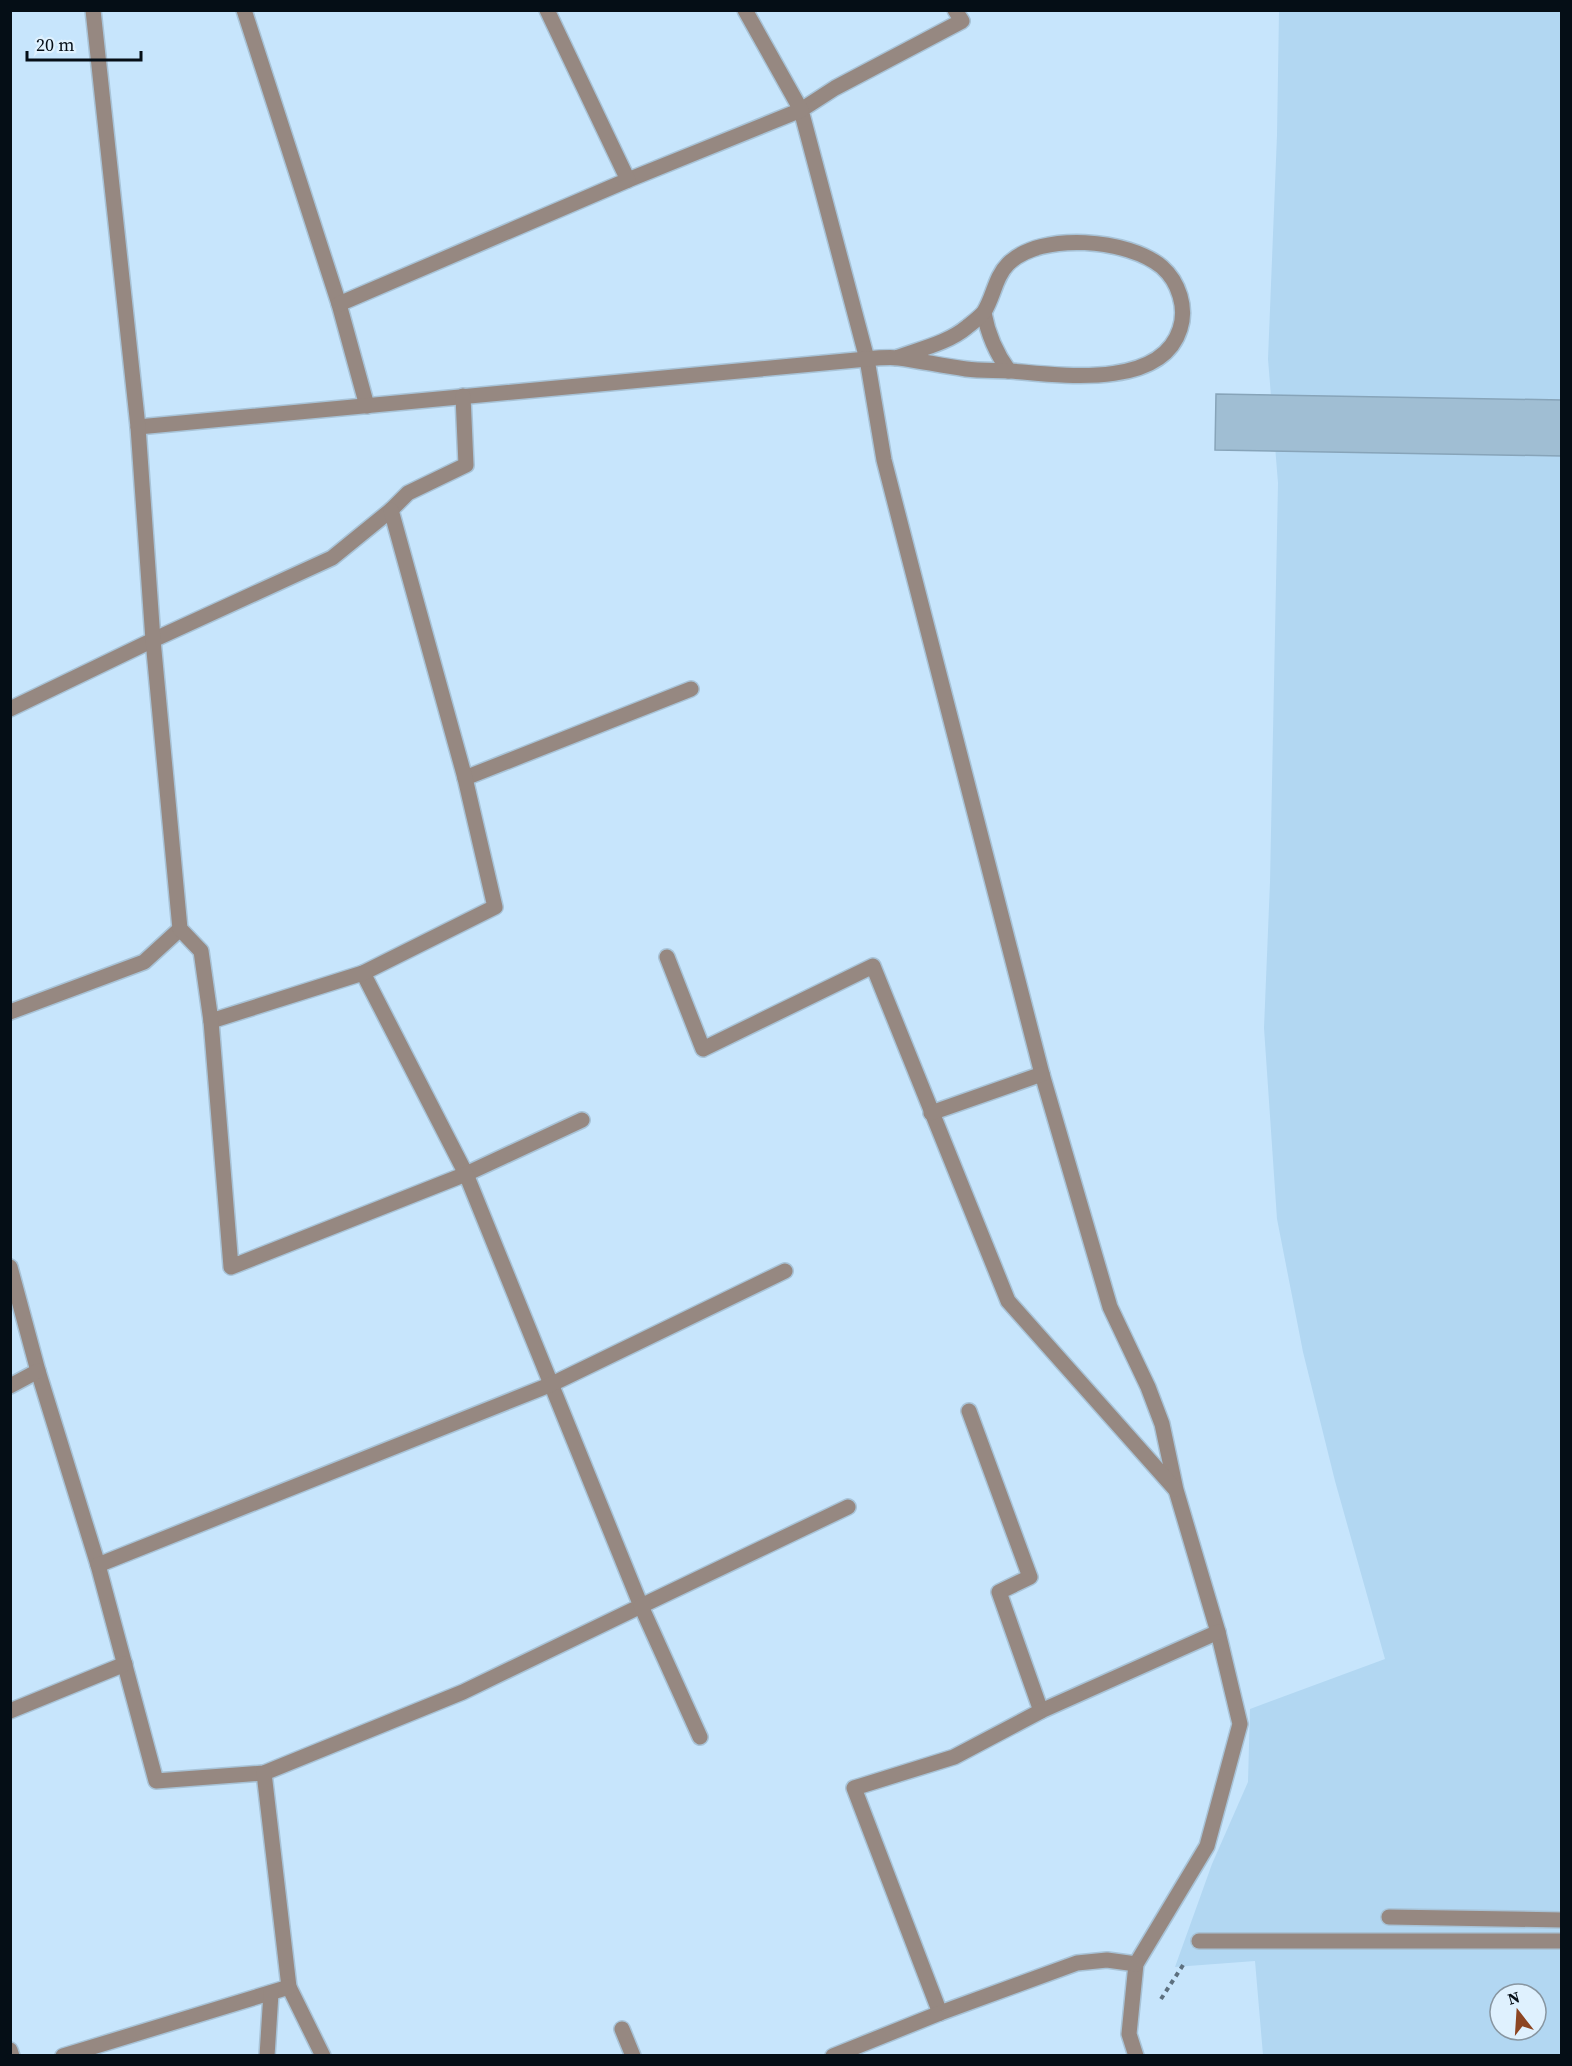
<svg xmlns="http://www.w3.org/2000/svg" width="1572" height="2066" font-family="'Source Serif 4',serif">
	<style>
		.built { fill: #b2d7f2; fill-rule: evenodd }
		.building { fill: #a0bed3; stroke: #87a4b9; stroke-width: 1.5 }
		.lines { fill: none; stroke-linecap: round; stroke-linejoin: round }
		.minor-casing { stroke: #a8c3d7; stroke-width: 18 }
		.path { stroke: #5d707f; stroke-width: 4; stroke-dasharray: 4.5 4.5; stroke-linecap: butt }
		.minor { stroke: #968881; stroke-width: 15 }
	</style>
	<rect width="100%" height="100%" fill="#c7e5fc"/>
	<!-- built -->
	<path class="built" d="M1279,11H1561V2055H1263L1255,1961L1175,1967L1212,1864L1248,1782L1250,1709L1385,1659L1335,1481L1303,1352L1277,1219L1264,1028L1270,882L1278,483L1268,359L1277,135ZM1500,1994H1536V2030H1500Z"/>
	<!-- building -->
	<polygon class="building" points="1216,394 1562,400 1562,456 1215,450"/>
	<g class="lines">
		<defs>
			<g id="minor">
				<polyline points="244,10 339,304 367,406"/>
				<polyline points="955,10 962,21 835,88 801,110 867,359 884,460 1042,1074 1110,1307 1148,1387 1162,1424 1176,1490 1218,1632 1240,1724 1207,1846 1136,1964 1129,2034 1136,2056"/>
				<polyline points="628,180 801,110 745,10"/>
				<polyline points="339,304 628,180 547,10"/>
				<path d="M984,313C988,335 996,353 1009,371"/>
				<path d="M138,427L867,359C877,358 889,357 899,358C921,361 943,366 966,369C981,371 996,370 1011,371C1058,375 1161,390 1180,329C1187,308 1179,282 1162,267C1129,239 1041,231 1008,264C995,277 994,296 984,312C980,317 972,323 967,327C948,343 920,349 896,358"/>
				<polyline points="10,709 153,640 332,558 391,510 408,493 466,465 463,396"/>
				<polyline points="465,778 691,689"/>
				<polyline points="667,957 703,1049 873,966 1008,1301 1175,1489"/>
				<polyline points="363,973 466,1174 582,1120"/>
				<polyline points="10,1012 144,962 180,929"/>
				<polyline points="211,1021 363,973 495,907 465,778 391,510"/>
				<polyline points="931,1113 1042,1074"/>
				<polyline points="10,1267 38,1371 98,1565 156,1781 264,1773 463,1692 641,1606 466,1174 231,1267 211,1021 201,951 180,929 153,640 138,427 93,10"/>
				<polyline points="10,1386 38,1371"/>
				<polyline points="969,1411 1030,1577 999,1592 1041,1711"/>
				<polyline points="98,1565 552,1384 785,1271"/>
				<polyline points="10,1711 125,1664"/>
				<polyline points="700,1737 641,1606 848,1507"/>
				<polyline points="264,1773 289,1987 323,2056"/>
				<polyline points="1389,1917 1562,1920"/>
				<polyline points="1199,1941 1562,1941"/>
				<polyline points="940,2013 854,1788 954,1757 1041,1711 1218,1632"/>
				<polyline points="622,2029 633,2056"/>
				<polyline points="10,2050 12,2056"/>
				<polyline points="63,2056 289,1987"/>
				<polyline points="267,2056 271,1993"/>
				<polyline points="833,2056 940,2013 1077,1963 1107,1960 1136,1964"/>
			</g>
		</defs>
		<!-- minor casing -->
		<use href="#minor" class="minor-casing"/>
		<!-- path -->
		<polyline class="path" points="1161,1999 1185,1962"/>
		<!-- minor -->
		<use href="#minor" class="minor"/>
	</g>
	<!-- border -->
	<rect width="1572" height="2066" fill="none" stroke="#050e16" stroke-width="24"/>
	<!-- north arrow -->
	<g transform="translate(1518 2012) rotate(343)"><circle r="28" fill="#dff1fe" stroke="#8896a1" stroke-width="1.5"/>
	<path d="M0-4.5L10 22L0 15L-10 22Z" fill="#8c4522"/>
	<text y="-9" font-size="16" font-weight="bold" text-anchor="middle" fill="#050e16">N</text>
	</g>
	<!-- scale -->
	<path d="M27 51v9h114v-9" fill="none" stroke="#050e16" stroke-width="3"/>
	<text x="36" y="51" font-size="18" fill="#050e16" stroke="#dff1fe" stroke-width="4.5" paint-order="stroke">20 m</text>
</svg>
